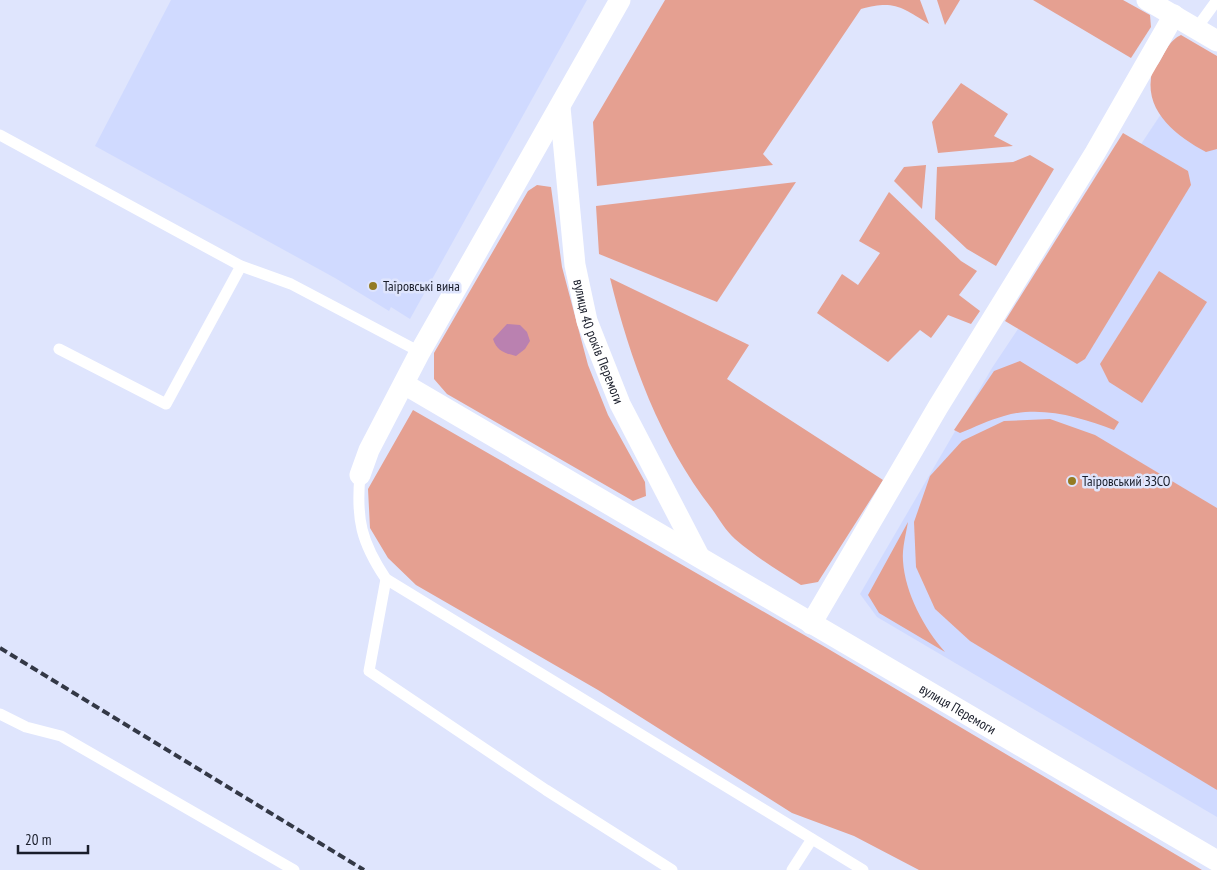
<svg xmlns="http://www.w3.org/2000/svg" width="1217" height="870" font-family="'PT Sans Narrow',sans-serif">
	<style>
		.built { fill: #d0daff }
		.green { fill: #e5a091 }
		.water { fill: #ba81b0 }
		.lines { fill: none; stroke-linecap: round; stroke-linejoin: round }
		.lane { stroke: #fff; stroke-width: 11 }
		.street { stroke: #fff; stroke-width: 21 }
		.rail { stroke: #333846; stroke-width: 4; stroke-dasharray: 8 4; stroke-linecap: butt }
		.poi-dot { fill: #947b23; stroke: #dfe5fd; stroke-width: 2 }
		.labels { text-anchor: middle; stroke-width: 5; stroke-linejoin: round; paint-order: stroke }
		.poi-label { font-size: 14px; fill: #191d2a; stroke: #dfe5fd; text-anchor: start }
		.street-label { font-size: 14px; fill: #191d2a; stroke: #dfe5fd }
	</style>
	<rect width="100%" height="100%" fill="#dfe5fd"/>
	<!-- built -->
	<g class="built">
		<polygon points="171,0 587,0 410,319 391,307 389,311 335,278 95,146"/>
		<polygon points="1195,63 1217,76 1217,817 877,617 860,594 992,368"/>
	</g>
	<!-- green -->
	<g class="green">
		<path d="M665,0H920L929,24C901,7 894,0 861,9L763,154L773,165L597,186L593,122Z"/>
		<polygon points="937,0 960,0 945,25"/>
		<polygon points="1033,0 1123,0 1150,15 1151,27 1131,58"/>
		<path d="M1181,35L1217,56V149L1206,152C1178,137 1146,113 1151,78C1151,72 1157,66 1160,61C1166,50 1170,40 1181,35Z"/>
		<polygon points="961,83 1008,114 994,136 1013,146 938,153 932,122"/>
		<polygon points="1123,133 1188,171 1191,185 1085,359 1077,364 1005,321"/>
		<polygon points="1030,155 1054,169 996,266 967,249 935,219 937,167 1013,162"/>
		<polygon points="926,165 922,209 894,181 904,167"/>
		<polygon points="796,182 717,302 599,254 596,206"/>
		<polygon points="537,185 551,187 562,267 588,365 608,415 645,482 646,496 633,501 447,394 434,379 434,353 528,191"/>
		<polygon points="889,192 961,261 977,271 959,295 980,311 971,324 948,315 931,338 920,330 888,362 817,313 842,274 858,285 880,253 859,241"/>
		<polygon points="1159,271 1207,302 1142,403 1109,382 1100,364"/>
		<path d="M610,278L749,345L727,379L883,480L818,582L801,585C778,571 756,557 735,539C726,531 719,519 712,509C660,442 630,360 610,278Z"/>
		<path d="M1020,361L1119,422L1114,430C1081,417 1040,405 1004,416C989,420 975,427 960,433L954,430L994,371Z"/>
		<polygon points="413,410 825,647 1202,870 919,870 854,836 792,813 598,690 416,585 388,558 370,528 368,489"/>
		<polygon points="1050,419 1095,435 1217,508 1217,790 970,641 935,609 916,567 914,522 930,476 962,441 1004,421"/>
		<path d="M908,522C906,534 902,548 903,561C905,593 924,628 945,652L879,613L868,595Z"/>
	</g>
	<!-- water -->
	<path class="water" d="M507,324L520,325L527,332L530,341L525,349L516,356C504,353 497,351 493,339Z"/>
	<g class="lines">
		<!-- lane -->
		<g class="lane">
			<polyline points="1196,29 1217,0"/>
			<polyline points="0,135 241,266 291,284 420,352"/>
			<polyline points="59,349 166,404 241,266"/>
			<path d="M360,475C356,519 361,542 386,579L863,870"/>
			<polyline points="386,579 369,671 546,790 672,870"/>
			<polyline points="0,714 26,727 61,736 294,870"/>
			<polyline points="792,870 812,839"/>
		</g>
		<!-- street -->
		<g class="street">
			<polyline points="1147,0 1217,41"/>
			<path id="s1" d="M560,107L575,265L587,321L620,404L699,556"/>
			<path id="s2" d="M404,384L1217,861"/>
			<polyline points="360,475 369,450 420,352 620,0"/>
			<polyline points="811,624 938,407 1095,153 1174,15"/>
		</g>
		<!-- rail -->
		<polyline class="rail" points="0,648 364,870"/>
	</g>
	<!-- markers -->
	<g class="poi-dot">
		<circle cx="373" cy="286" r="5"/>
		<circle cx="1072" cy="481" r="5"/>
	</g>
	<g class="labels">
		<!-- poi labels -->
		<g class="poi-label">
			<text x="383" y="291">Таїровські вина</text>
			<text x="1082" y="486">Таїровський ЗЗСО</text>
		</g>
		<!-- street labels -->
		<g class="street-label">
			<text dy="5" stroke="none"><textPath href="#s1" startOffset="239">вулиця 40 років Перемоги</textPath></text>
			<text dy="5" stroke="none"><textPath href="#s2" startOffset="642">вулиця Перемоги</textPath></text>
		</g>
	</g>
	<!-- scale -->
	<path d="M18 845v8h70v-8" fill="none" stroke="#191d2a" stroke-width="2.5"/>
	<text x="25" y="845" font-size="15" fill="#191d2a" stroke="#dfe5fd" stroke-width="4" paint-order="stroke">20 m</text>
</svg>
